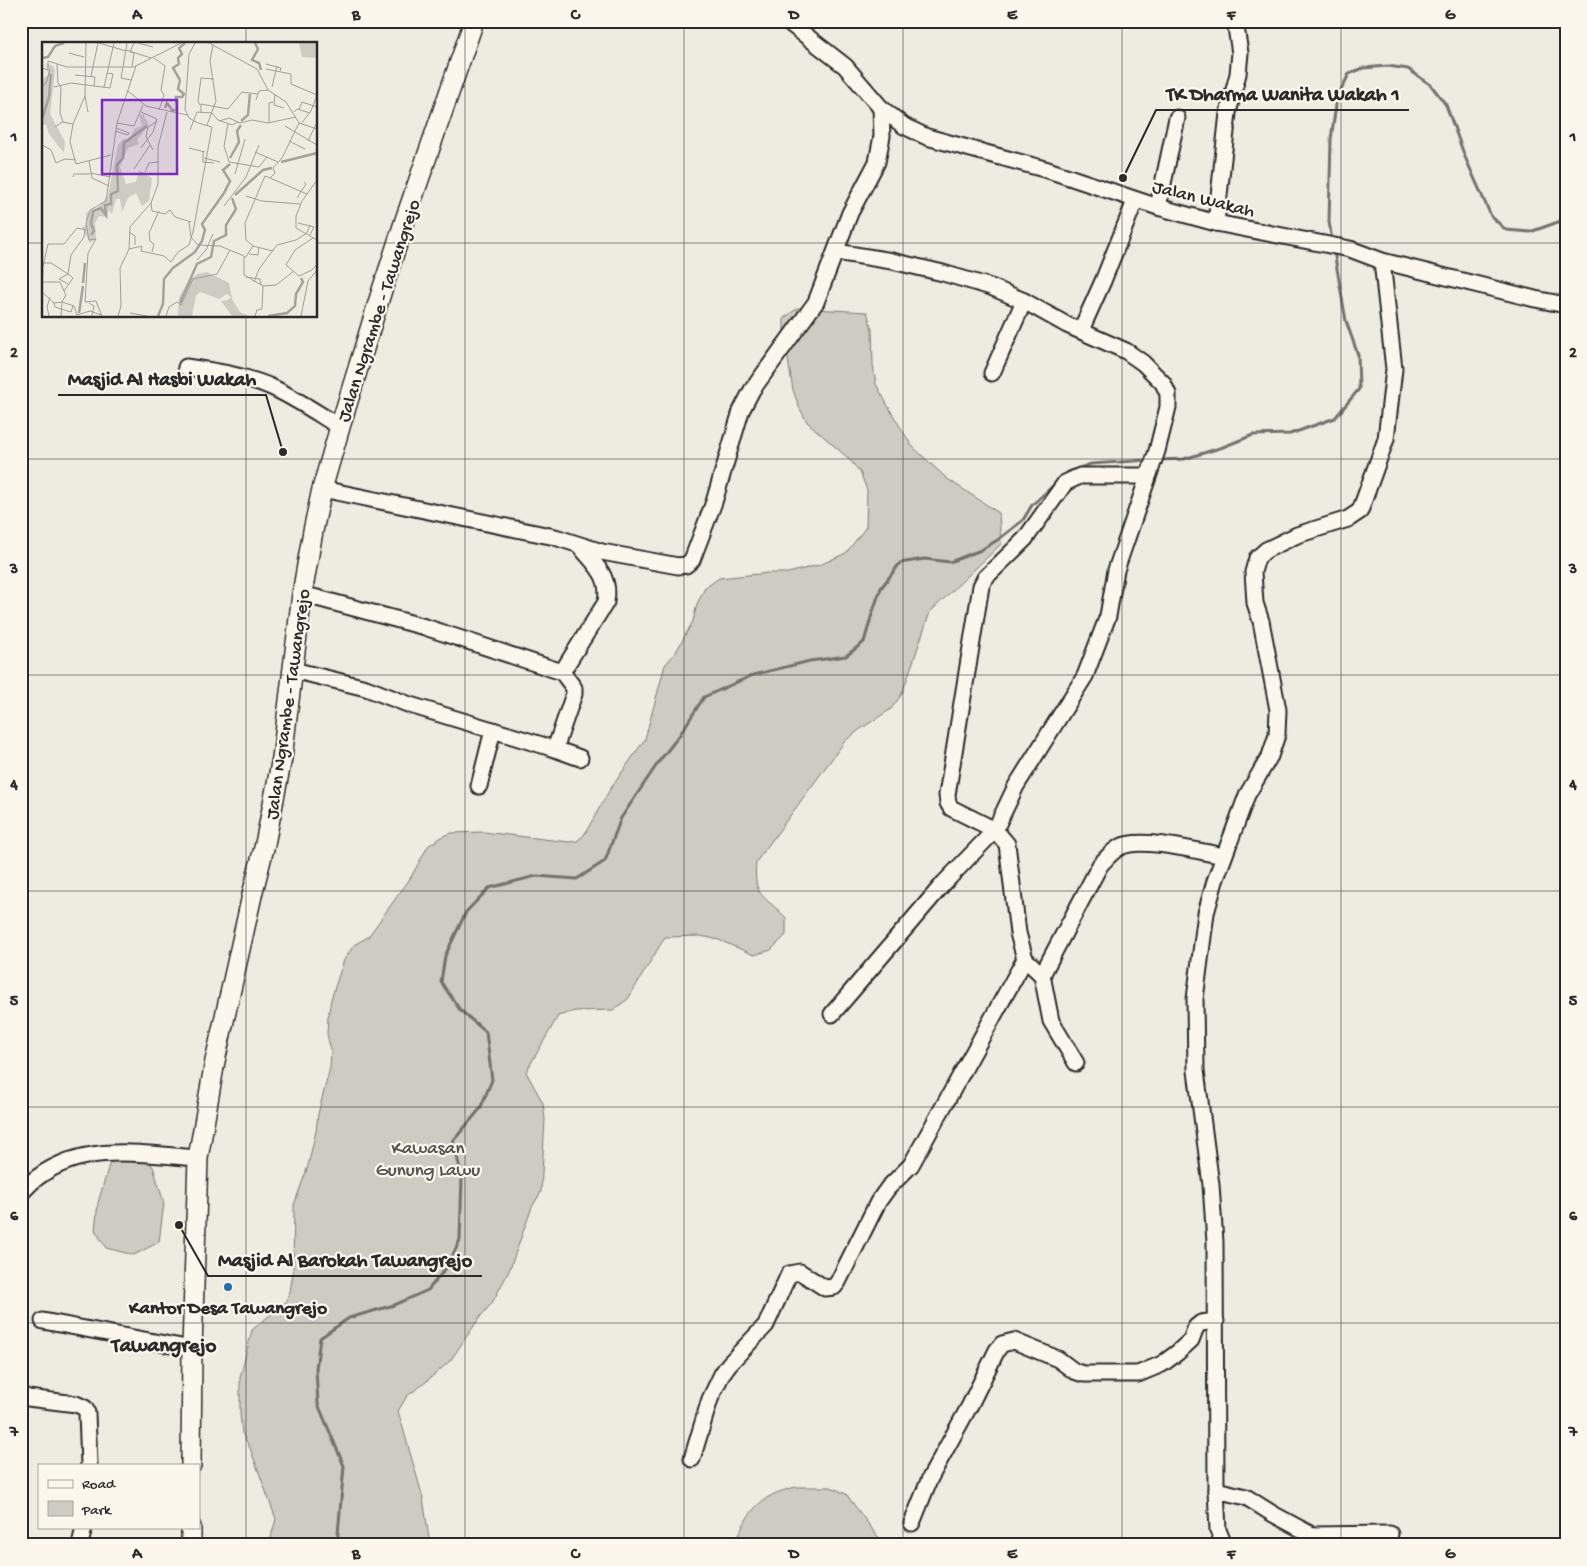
<svg xmlns="http://www.w3.org/2000/svg" width="1587" height="1566" font-family="'Gochi Hand',sans-serif">
	<style>
		.green { fill: #cecbc2; stroke: #7c7b76 }
		.lines { fill: none; stroke-linecap: round; stroke-linejoin: round }
		.stream { stroke: #74726e; stroke-width: 3 }
		.minor-casing { stroke: #2b2b2b; stroke-width: 19 }
		.major-casing { stroke: #2b2b2b; stroke-width: 22 }
		.minor { stroke: #fbf7ec; stroke-width: 15 }
		.major { stroke: #fbf7ec; stroke-width: 19 }
		.grid { fill: none; stroke: #2b2b2b; stroke-width: 1; stroke-opacity: 0.55 }
		.poi-dot { fill: #1f6fb2; stroke: #fbf7ec; stroke-width: 2 }
		.labels { text-anchor: middle; stroke-width: 4.5; stroke-linejoin: round; paint-order: stroke }
		.street-label { font-size: 19px; fill: #2b2b2b; stroke: #fbf7ec }
		.park-label { font-size: 19px; fill: #545351; stroke: #fbf7ec }
		.poi-label { font-size: 19px; font-weight: bold; fill: #2b2b2b; stroke: #fbf7ec }
		.quarter-label { font-size: 21px; font-weight: bold; fill: #2b2b2b; stroke: #fbf7ec }
		.inset-river { fill: none; stroke: #a4a29a; stroke-width: 2.5 }
		.inset-road { fill: none; stroke: #a09e98; stroke-width: 1 }
		.view { fill: #7b2cbf; fill-opacity: 0.15; stroke: #7b2cbf; stroke-width: 2.5 }
		.inset-edge { fill: none; stroke: #2b2b2b; stroke-width: 2.5 }
		.leader { fill: none; stroke: #2b2b2b; stroke-width: 2 }
		.callout-dot { fill: #2b2b2b; stroke: #fbf7ec; stroke-width: 2 }
		.callout-label { font-size: 20px; text-anchor: middle; font-weight: bold; fill: #2b2b2b; stroke: #fbf7ec; stroke-width: 4.5; stroke-linejoin: round; paint-order: stroke }
		.neatline { fill: none; stroke: #2b2b2b; stroke-width: 2 }
		.grid-label { font-size: 16px; text-anchor: middle; font-weight: bold; fill: #2b2b2b }
	</style>
	<rect width="100%" height="100%" fill="#eeebe0"/>
	<filter id="ink" filterUnits="userSpaceOnUse"><feTurbulence type="fractalNoise" baseFrequency=".02" numOctaves="2"/><feDisplacementMap in="SourceGraphic" scale="10" xChannelSelector="R" yChannelSelector="G"/><feConvolveMatrix kernelMatrix="1 2 1 2 8 2 1 2 1" color-interpolation-filters="sRGB"/></filter>
	<g filter="url(#ink)">
		<!-- green -->
		<g class="green">
			<path d="M798,308L867,312L872,329L873,365L876,384L893,415L912,446L946,478L999,513L1001,544L930,612L902,694L891,709L859,730L845,741L756,862C753,899 764,894 786,918V935L771,950L754,955L719,940L701,936L665,937L628,999L613,1010L575,1011L558,1016L526,1072L543,1103L545,1119L541,1192L532,1207L509,1271L492,1303L480,1317L450,1361L421,1386L407,1396L398,1411L423,1498L430,1545H269L276,1519L250,1448L242,1433L240,1414V1378L252,1330L287,1301L290,1292L293,1273L294,1205L308,1166L316,1131L318,1114L330,1068L331,1051L327,1034L328,1017L331,999L344,960L354,945L368,937L411,877L428,846L443,836L451,833L483,832L569,842L577,841L584,835L609,791L645,739L665,665L676,652L693,621L697,604L705,588L719,578L768,573H788L822,564L846,553L866,527L867,490L860,472L848,458L807,422L799,407L793,390L784,336V318Z"/>
			<polygon points="111,1158 148,1159 153,1167 164,1203 159,1242 134,1255 106,1248 95,1230 98,1203"/>
			<path d="M796,1487H831L846,1494L878,1537L891,1545H735C747,1511 760,1495 796,1487Z"/>
		</g>
		<g class="lines">
			<!-- stream -->
			<g class="stream">
				<polyline points="1562,21 1566,37"/>
				<polyline points="1332,240 1329,222 1331,139 1337,98 1349,74 1363,68 1388,66 1408,69 1431,85 1446,105 1465,157 1491,216 1506,230 1530,232 1561,221 1566,216"/>
				<polyline points="1159,460 1184,459 1223,447 1253,435 1290,434 1335,418 1359,389 1358,355 1346,321 1334,251"/>
				<polyline points="337,1545 344,1466 318,1404 316,1369 320,1338 349,1318 394,1305 428,1290 447,1267 460,1240 462,1176 453,1141 480,1109 492,1080 486,1032 460,1010 441,982 445,956 466,912 489,888 536,876 577,879 605,861 621,818 660,760 679,736 704,697 753,675 810,661 846,656 864,642 872,614 881,588 900,563 924,559 950,562 981,550 999,539 1023,520 1032,505 1068,472 1091,464 1148,460"/>
			</g>
			<defs>
				<g id="minor">
					<polyline points="787,21 845,66 881,108 904,126 927,137 1048,170 1158,207 1216,223 1350,249 1382,261 1535,299 1566,305"/>
					<polyline points="1158,207 1177,118"/>
					<polyline points="1216,223 1228,113 1238,74 1240,53 1235,21"/>
					<polyline points="1081,330 1103,281 1135,201"/>
					<path d="M186,367C214,371 242,375 269,386C294,397 317,413 340,427"/>
					<polyline points="992,373 1024,301"/>
					<polyline points="322,489 555,537 602,552 678,566 686,565 692,560 714,502 741,411 752,390 816,302 850,213 877,162 882,136 881,108"/>
					<polyline points="293,670 366,688 410,705 555,749 574,694 574,688 562,672 425,627 302,594"/>
					<path d="M562,672L606,602C611,576 595,565 580,546"/>
					<polyline points="555,749 580,758"/>
					<polyline points="479,786 493,730"/>
					<path d="M1042,975L1100,865C1106,859 1112,851 1120,847C1140,836 1201,852 1224,856"/>
					<polyline points="832,1014 944,883 995,830 1016,786 1085,676 1108,616 1116,570 1157,451 1168,407 1168,394 1163,383 1143,363 1126,351 1067,325 1024,301 991,287 943,273 892,261 836,252"/>
					<polyline points="1076,1063 1051,1021 1042,975 1025,959 1018,933 1007,844 995,830 951,808 948,803 947,795 981,586 985,578 1025,539 1065,483 1080,476 1148,476"/>
					<path d="M21,1193C26,1188 32,1181 38,1177C86,1142 143,1154 198,1158"/>
					<polyline points="43,1321 192,1349"/>
					<polyline points="21,1395 28,1398 76,1404 85,1408 87,1413 89,1465"/>
					<polyline points="692,1459 710,1399 722,1374 729,1364 766,1325 789,1274 800,1272 825,1288 834,1287 838,1282 878,1202 888,1188 911,1165 1025,959"/>
					<polyline points="1216,1490 1246,1497 1273,1514 1312,1535 1314,1545"/>
					<polyline points="912,1523 930,1478 970,1405 997,1350 1002,1344 1014,1341 1058,1359 1074,1371 1083,1374 1138,1374 1162,1364 1177,1353 1191,1340 1196,1327 1201,1323 1216,1321"/>
					<polyline points="1312,1535 1390,1534"/>
					<polyline points="80,1545 84,1527"/>
					<polyline points="1224,1545 1218,1530 1216,1490 1215,1242 1211,1185 1196,1071 1195,999 1206,913 1215,881 1247,795 1270,756 1277,735 1278,710 1261,621 1255,603 1253,572 1257,558 1266,550 1297,535 1348,519 1360,511 1386,439 1394,369 1382,261"/>
				</g>
				<g id="major">
					<polyline points="191,1465 192,1349 198,1158 215,1061 253,891 265,844 282,758 302,594 313,531 322,489 340,427 382,290 406,217 474,21"/>
					<polyline points="191,1527 191,1545"/>
				</g>
			</defs>
			<!-- minor casing -->
			<use href="#minor" class="minor-casing"/>
			<!-- major casing -->
			<use href="#major" class="major-casing"/>
			<!-- minor -->
			<use href="#minor" class="minor"/>
			<!-- major -->
			<use href="#major" class="major"/>
		</g>
	</g>
	<!-- grid -->
	<path class="grid" d="M246,21V44M465,21V1545M684,21V1545M903,21V1545M1122,21V1545M1341,21V1545M21,243H44M316,243H1566M246,316V1545M21,459H1566M21,675H1566M21,891H1566M21,1107H1566M21,1323H1566"/>
	<!-- markers -->
	<circle class="poi-dot" cx="228" cy="1287" r="5"/>
	<g class="labels">
		<!-- street labels -->
		<g class="street-label">
			<text transform="translate(1204 197) rotate(14)" y="7">Jalan Wakah</text>
			<text transform="translate(377 310) rotate(-72)" y="7">Jalan Ngrambe - Tawangrejo</text>
			<text transform="translate(286 704) rotate(-82)" y="7">Jalan Ngrambe - Tawangrejo</text>
		</g>
		<!-- park labels -->
		<g class="park-label">
			<text x="428" y="1153">Kawasan<tspan x="428" dy="22">Gunung Lawu</tspan></text>
		</g>
		<!-- poi labels -->
		<g class="poi-label">
			<text x="228" y="1313">Kantor Desa Tawangrejo</text>
		</g>
		<!-- quarter labels -->
		<g class="quarter-label">
			<text x="164" y="1351">Tawangrejo</text>
		</g>
	</g>
	<!-- overview -->
	<g transform="translate(42 42)">
		<rect width="275" height="275" fill="#eeebe0"/>
		<path d="M257,1H275V16L260,15ZM4,21L11,24L13,29L8,72L23,100L22,111L7,92L4,82L0,84V38L6,32ZM101,72L107,83L95,98L97,102L86,106L78,125L84,142L94,140L97,128L110,136L107,159L100,164L94,151L86,156L80,170L78,157H74L70,172L67,168L65,175L57,174L53,181L54,197L48,201L40,185L44,183V171L58,164L66,153L76,103L81,97H87L93,86L100,84L97,73ZM165,230L187,241L190,257L198,270L207,274H190L179,259L186,258L189,255L185,252L177,257L158,250L154,254L150,274H136L137,255L146,240L155,232Z" fill="#cecbc2"/>
		<path class="inset-river" d="M213,1L216,7L210,18L217,21L219,28M0,16L6,15L13,4L22,1M138,38L131,26L137,22L136,16L140,12L137,6L143,1M123,66L125,61L131,69L135,67L134,55H140L142,52L136,47L138,38M0,77L7,55L9,32M199,79L206,73L208,52M188,116L197,100L195,89L199,83M239,120L275,111M193,153L221,128L230,126M49,193L52,189L49,182L51,169L59,166L64,173L63,163L69,162V152L76,149L75,123L81,116L82,101L105,84M41,241L43,221M138,261L155,222L169,215L172,199L184,193V183L194,167L190,156M37,271L41,244M116,274L121,262L122,237L131,226L153,210L160,199L163,188L160,182L182,151L188,139L181,128L188,122M226,274L245,271L253,264L254,252L261,240L259,236"/>
		<path class="inset-road" d="M44,1L43,54L31,82L28,100L34,122L69,113M57,1L84,9M96,1L111,5M167,1L215,27L226,48L244,60L257,81L275,87M84,8L109,16M27,11L42,15M112,16L123,24L119,48L122,53L117,68M15,22L16,41L19,45L18,71L21,80M224,22L239,26L238,29M81,25L79,36L89,38M81,25L85,1M90,25L92,11L88,10L92,1M0,26L6,28V19L25,25H92L139,1M224,27L249,32V42L275,53M33,33L53,35L52,44M49,34L56,1M0,45L5,39L8,27M12,45L29,41L68,46L71,32L65,31M62,45L72,1M230,45L235,24M86,49L104,64L145,73M233,52L232,63L242,66M43,54L46,70M214,58L217,49L226,48M158,63L156,59L159,36L172,37M257,68L260,60L275,65M252,70L255,67L268,71M159,71V62L186,67L200,50L216,52M177,79L187,76L198,81L210,78L226,81L254,75M75,81L92,84L101,63M227,81V61L231,60M186,82L182,104L187,120L217,125L225,115M259,82L269,69L275,53M165,83L174,59L168,19L171,3M243,84L275,103M13,85L20,80L31,82M148,88L155,70L170,71L176,78L190,83L196,80M73,89L86,93L87,91L74,86M247,99L263,107M266,99L275,80M0,103L9,108L14,121L23,117L34,118M99,106L111,90L115,77L99,70M147,106L163,110M111,108L104,95L106,85L114,80M161,109V120L172,121M213,110L236,120M162,116L178,120M47,119L50,136L67,144M92,127L108,103M103,130L107,121L117,120M48,131L69,135M193,132L203,97M31,135L32,132H48M228,136L265,152M275,138L260,159L254,174V186L275,198M204,154L220,159L258,162M255,156L264,142L262,140M109,161L110,169L123,172L128,168L133,175L149,180M182,164L204,135L217,103M147,180L149,195L156,203L178,204L202,214V233L221,244L220,267L215,268L213,274M256,181L272,185L268,193M43,187L42,195L29,213L26,232L31,236L22,249L24,253L20,260L32,264L35,273L48,269L59,273M87,190L93,194V203M271,196L253,208L244,223L257,234L270,228L275,222M211,204L231,209M87,207L88,185L109,161L116,142V105L125,70M110,210L112,202L108,199L107,191L117,169M207,212L216,213L217,205M203,216L211,204L204,198L203,181L223,134L228,136L233,131L231,126L240,116L257,81M155,218L164,208L171,192M1,221H9L26,232M0,229L6,202H22L35,186L44,188M204,235L218,237L219,243M1,240H18L22,249M212,240L217,227L235,203L254,198L265,191L268,183M26,242L17,237L26,232M221,244L234,243L252,229M0,248L1,227M0,250L12,261L20,260L19,274M12,261L13,265L29,270L31,264M47,261L52,264L50,274M88,271L105,274M7,274L5,265L8,255M60,274L54,259L43,260L46,211L54,197L47,198L44,181L48,168L64,159L75,81L94,24M76,274L79,264L78,226L87,207L100,204L99,209L122,214L129,220L136,210L147,203L151,190L170,85L156,81L147,76L143,67L147,12L153,1M124,274L127,265L135,260L139,263L151,237L175,232L188,208M259,274L266,239L275,228"/>
		<path class="view" d="M60,58H135V132H60Z"/>
		<rect width="275" height="275" class="inset-edge"/>
	</g>
	<!-- callouts -->
	<path class="leader" d="M1123 178L1156 110H1409M283 452L266 395H58M179 1225L208 1276H482"/>
	<g class="callout-dot">
		<circle cx="1123" cy="178" r="5"/>
		<circle cx="283" cy="452" r="5"/>
		<circle cx="179" cy="1225" r="5"/>
	</g>
	<g class="callout-label">
		<text x="1283" y="100">TK Dharma Wanita Wakah 1</text>
		<text x="162" y="385">Masjid Al Hasbi Wakah</text>
		<text x="345" y="1266">Masjid Al Barokah Tawangrejo</text>
	</g>
	<!-- margin -->
	<rect width="1587" height="1566" fill="none" stroke="#fbf7ec" stroke-width="55"/>
	<!-- legend -->
	<rect x="38" y="1464" width="162" height="65" fill="#fbf7ec" stroke="#a8a59f"/>
	<rect x="48" y="1480" width="25" height="8" fill="#fbf7ec" stroke="#a8a59f"/>
	<text x="82" y="1488" font-size="15" fill="#2b2b2b">Road</text>
	<rect x="48" y="1501" width="25" height="15" fill="#cecbc2" stroke="#a8a59f"/>
	<text x="82" y="1514" font-size="15" fill="#2b2b2b">Park</text>
	<rect x="28" y="28" width="1532" height="1510" class="neatline"/>
	<g class="grid-label">
		<text x="137" y="19">A</text>
		<text x="356" y="19">B</text>
		<text x="575" y="19">C</text>
		<text x="794" y="19">D</text>
		<text x="1012" y="19">E</text>
		<text x="1231" y="19">F</text>
		<text x="1450" y="19">G</text>
		<text x="14" y="141">1</text>
		<text x="1573" y="141">1</text>
		<text x="14" y="357">2</text>
		<text x="1573" y="357">2</text>
		<text x="14" y="573">3</text>
		<text x="1573" y="573">3</text>
		<text x="14" y="789">4</text>
		<text x="1573" y="789">4</text>
		<text x="14" y="1005">5</text>
		<text x="1573" y="1005">5</text>
		<text x="14" y="1220">6</text>
		<text x="1573" y="1220">6</text>
		<text x="14" y="1436">7</text>
		<text x="1573" y="1436">7</text>
		<text x="137" y="1558">A</text>
		<text x="356" y="1558">B</text>
		<text x="575" y="1558">C</text>
		<text x="794" y="1558">D</text>
		<text x="1012" y="1558">E</text>
		<text x="1231" y="1558">F</text>
		<text x="1450" y="1558">G</text>
	</g>
</svg>
